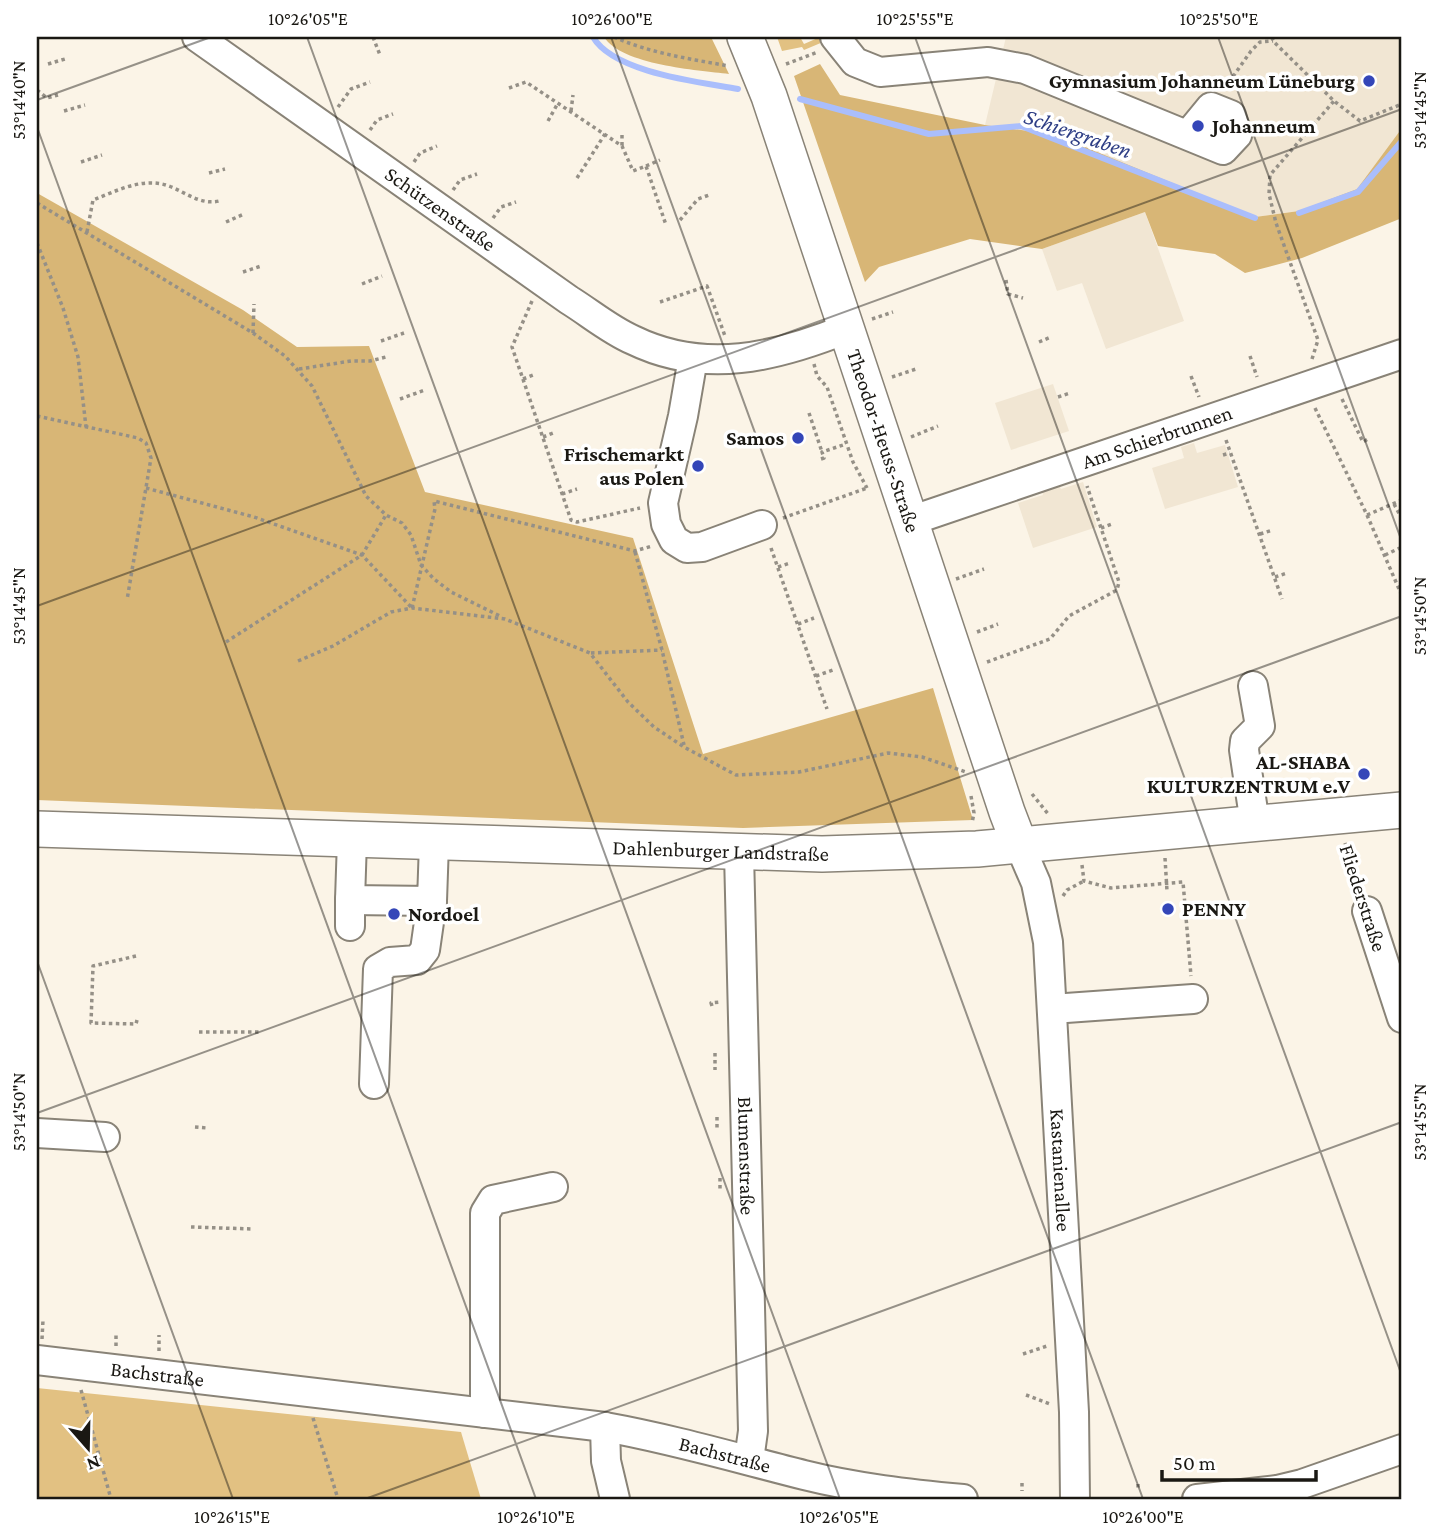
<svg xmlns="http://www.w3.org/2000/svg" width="1439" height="1536" font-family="'Crimson Pro',serif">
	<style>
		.built { fill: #f1e6d3 }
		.green { fill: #e2c182 }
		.forest { fill: #d8b676 }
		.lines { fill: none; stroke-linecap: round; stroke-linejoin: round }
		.stream { stroke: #aabefc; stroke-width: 6 }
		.minor-casing { stroke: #898377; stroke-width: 32 }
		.major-casing { stroke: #898377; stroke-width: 38 }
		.path { stroke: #959087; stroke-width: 3.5; stroke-dasharray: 3.5 3.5; stroke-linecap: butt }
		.minor { stroke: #fff; stroke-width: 28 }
		.major { stroke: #fff; stroke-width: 35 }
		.ticks { fill: none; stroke: #1a1813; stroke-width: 2; stroke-opacity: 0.45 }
		.poi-dot { fill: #3446b8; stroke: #fff; stroke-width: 2.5 }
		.labels { text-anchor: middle; stroke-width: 7; stroke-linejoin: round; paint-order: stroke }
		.poi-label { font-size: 21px; font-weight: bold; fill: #1a1813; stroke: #fff; text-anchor: end }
		.street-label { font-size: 21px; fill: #1a1813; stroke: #fff }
		.water-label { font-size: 23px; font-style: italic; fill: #2e3e85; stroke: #fff }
		.neatline { fill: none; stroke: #1a1813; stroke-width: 2.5 }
		.ticks-label { font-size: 18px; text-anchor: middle; fill: #1a1813 }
	</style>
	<rect width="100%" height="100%" fill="#fbf4e7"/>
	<!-- built -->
	<g class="built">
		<polygon points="1006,37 1402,37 1402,128 1357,189 1299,211 1255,217 1056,135 985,125"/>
		<polygon points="1145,212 1184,321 1106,349 1082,283 1057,291 1042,249"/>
		<polygon points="1053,384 1069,431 1011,450 995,403"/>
		<polygon points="1194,443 1197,453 1225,445 1238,487 1165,509 1152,468 1184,458 1181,447"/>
		<polygon points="1057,480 1061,489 1083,482 1097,527 1033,548 1018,503 1043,495 1040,486"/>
	</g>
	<!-- green -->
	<g class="green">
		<polygon points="777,37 800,37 804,44 820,37 823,42 804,50 802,47 782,51"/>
		<polygon points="37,1388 461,1432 481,1499 37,1499"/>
	</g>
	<!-- forest -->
	<g class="forest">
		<path d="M604,37H711L729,74C697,70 622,65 604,37Z"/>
		<polygon points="820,64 840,95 985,125 1056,135 1255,217 1299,211 1357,189 1402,128 1402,218 1302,258 1245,273 1215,254 1158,246 1145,212 1042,249 970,239 879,267 865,282 794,76"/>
		<polygon points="37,193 243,310 297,347 369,346 425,492 633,538 703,754 933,688 973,820 743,828 37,800"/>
	</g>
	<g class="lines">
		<!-- stream -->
		<g class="stream">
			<path d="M593,37C614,73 700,82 738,89"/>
			<polyline points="800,99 929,134 1021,126 1255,218"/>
			<polyline points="1299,213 1358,192 1402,141"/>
		</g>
		<defs>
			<g id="minor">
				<path id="s1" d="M197,37L569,300C590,313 610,330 633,340C705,375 776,357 846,329"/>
				<polyline points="835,37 855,62 880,72 988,62 1025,69 1223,150 1237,135 1231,115 1211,107 1188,135"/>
				<polyline points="693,358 683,416 663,503 666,524 674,540 687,548 702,547 762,525"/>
				<path id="s2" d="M910,521L1402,354"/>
				<polyline points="1253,686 1260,726 1245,741 1244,750 1255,824"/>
				<polyline points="352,840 350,900 432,901 434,843"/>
				<path id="s3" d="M1020,846L1036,883L1048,942L1074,1412L1075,1499"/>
				<path id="s4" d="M739,853L753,1431L749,1460"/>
				<polyline points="1367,911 1402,1018"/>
				<polyline points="350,926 350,900"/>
				<polyline points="1052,1009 1193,999"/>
				<polyline points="374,1084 378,969 390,962 417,960 425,950 432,901"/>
				<polyline points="37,1133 105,1137"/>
				<path id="s5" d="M37,1360L605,1427C672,1439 737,1458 804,1475C856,1488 910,1494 963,1499"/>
				<polyline points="485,1413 485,1213 493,1200 553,1187"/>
				<polyline points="605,1427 606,1461 615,1499"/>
				<polyline points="1197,1499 1277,1490 1302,1484 1402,1449"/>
			</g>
			<g id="major">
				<path id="s6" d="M745,37L769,96L1007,812L1020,846"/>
				<path id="s7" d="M37,829L822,854L977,849L1402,810"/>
			</g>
		</defs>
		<!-- minor casing -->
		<use href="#minor" class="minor-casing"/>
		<!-- major casing -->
		<use href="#major" class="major-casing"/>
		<!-- path -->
		<g class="path">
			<polyline points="373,37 380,55"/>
			<path d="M614,37C650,53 690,59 729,66"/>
			<polyline points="1272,37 1273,41 1334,101 1360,121 1402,104"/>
			<polyline points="48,64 65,59"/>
			<polyline points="786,64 818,52"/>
			<polyline points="509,88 526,82 622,146 633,171 646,166 666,225"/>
			<polyline points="1225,88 1251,51 1260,42 1273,41"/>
			<polyline points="37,90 47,98 58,95"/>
			<polyline points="338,107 351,89 370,82"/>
			<polyline points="64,111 85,105"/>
			<polyline points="571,111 573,95"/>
			<polyline points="548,121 558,103"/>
			<polyline points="370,130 377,120 393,114"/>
			<polyline points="622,135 622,146"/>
			<polyline points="81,162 102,155"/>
			<polyline points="414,162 420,153 437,146"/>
			<polyline points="646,166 660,160"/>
			<polyline points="209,173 225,169"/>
			<polyline points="577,178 605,134"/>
			<polyline points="453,190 460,180 477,174"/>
			<polyline points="37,203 253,333 285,356 312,386 366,496 386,515 402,523 411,535 421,565 434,579 451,592 500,616"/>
			<polyline points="493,218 501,207 516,202"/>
			<polyline points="680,220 698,199 709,195"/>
			<polyline points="226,222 244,214"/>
			<path d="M87,232L93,200C114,192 138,179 162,184C181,188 198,206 219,201"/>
			<polyline points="37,243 63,308 78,357 86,427"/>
			<polyline points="243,272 261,266"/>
			<polyline points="1006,280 1008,294 1023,298"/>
			<polyline points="362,284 382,276"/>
			<polyline points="532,301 512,347 571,520 577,522 640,508"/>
			<polyline points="660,302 707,286 725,336"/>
			<polyline points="872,319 893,312"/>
			<polyline points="253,333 254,304"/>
			<polyline points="381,341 404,333"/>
			<polyline points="1039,342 1051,337"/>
			<polyline points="1250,356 1257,377"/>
			<polyline points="1312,359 1318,340 1276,223 1269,194 1270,175 1334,101"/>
			<polyline points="814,364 817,376 827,387 853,462 867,488"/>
			<polyline points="299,369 351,361 370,361 386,357"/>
			<polyline points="1191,376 1199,397"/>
			<polyline points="892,377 916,369"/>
			<polyline points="523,379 536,374"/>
			<polyline points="1058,397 1070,393"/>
			<polyline points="400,399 425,390"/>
			<polyline points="1342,399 1363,442 1368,439"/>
			<polyline points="1315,408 1367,515 1402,596"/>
			<polyline points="809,413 822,452"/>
			<polyline points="37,416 138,438 146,443 151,458 127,600"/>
			<polyline points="543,437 556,432"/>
			<polyline points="911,437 938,426"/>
			<polyline points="1226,440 1282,599"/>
			<polyline points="1223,455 1230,453"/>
			<polyline points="821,459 824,458 822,452 846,444"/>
			<polyline points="146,488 254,517 362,555 412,608"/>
			<polyline points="562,494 577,489"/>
			<polyline points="1394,504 1402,519"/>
			<polyline points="1367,515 1402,500"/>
			<polyline points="783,518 867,488"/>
			<polyline points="1101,528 1112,524"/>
			<polyline points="1260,534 1273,530"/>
			<polyline points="771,548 827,709"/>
			<polyline points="635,552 662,650 684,745"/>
			<polyline points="1385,555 1402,547"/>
			<polyline points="778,567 790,563"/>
			<polyline points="1275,577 1287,573"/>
			<polyline points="956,579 984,569"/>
			<polyline points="412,608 435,509 434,501 635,551 652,546"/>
			<polyline points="798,624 814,618"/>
			<polyline points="977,632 998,624"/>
			<polyline points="226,642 362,555 386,515"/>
			<polyline points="591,653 662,650"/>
			<polyline points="298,661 333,646 391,612 412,608 505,619 590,653 628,702 654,727 684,747 736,775 799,772 888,753 922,757 966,772"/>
			<polyline points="987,662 1050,639 1069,616 1117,590 1119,582 1087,486"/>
			<polyline points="816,676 833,670"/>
			<polyline points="1032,794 1049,815"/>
			<polyline points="971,796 974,813 972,823"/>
			<polyline points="1345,843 1360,889"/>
			<polyline points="1165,858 1167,891"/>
			<polyline points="1082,865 1084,881 1111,888 1183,882 1191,976"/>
			<polyline points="1063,896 1067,890 1084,881"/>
			<polyline points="136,956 93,966 91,1023 136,1024 137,1020"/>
			<polyline points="712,1006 711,1003 720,1002"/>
			<polyline points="199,1032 260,1032"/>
			<polyline points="715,1053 715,1070"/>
			<polyline points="717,1117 717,1131"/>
			<polyline points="195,1127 207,1128"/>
			<polyline points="720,1178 720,1192"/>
			<polyline points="191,1227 253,1229"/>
			<polyline points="42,1339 43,1320"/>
			<polyline points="116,1346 116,1334"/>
			<polyline points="159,1351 159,1335"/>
			<polyline points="1023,1354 1047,1346"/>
			<polyline points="81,1390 111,1499"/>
			<polyline points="1026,1395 1050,1404"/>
			<polyline points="313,1418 338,1499"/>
			<polyline points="1022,1483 1022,1491"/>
			<polyline points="1138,1484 1138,1489"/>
		</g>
		<!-- minor -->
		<use href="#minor" class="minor"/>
		<!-- major -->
		<use href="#major" class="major"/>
	</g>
	<!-- ticks -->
	<path class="ticks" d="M307,37L840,1499M611,37L1143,1499M915,37L1402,1376M1218,37L1402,542M37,100L211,37M37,127L536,1499M37,606L1402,109M37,961L233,1499M37,1113L1402,616M365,1499L1402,1122"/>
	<!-- markers -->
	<g class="poi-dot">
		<circle cx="1369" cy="81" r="7"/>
		<circle cx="1198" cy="126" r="7"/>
		<circle cx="798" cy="438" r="7"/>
		<circle cx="698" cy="466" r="7"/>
		<circle cx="1364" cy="774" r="7"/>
		<circle cx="1168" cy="909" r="7"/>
		<circle cx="394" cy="914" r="7"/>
	</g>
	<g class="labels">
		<!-- poi labels -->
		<g class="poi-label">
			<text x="1355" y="88">Gymnasium Johanneum Lüneburg</text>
			<text x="1212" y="133" text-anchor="start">Johanneum</text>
			<text x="784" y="445">Samos</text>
			<text x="684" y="461">Frischemarkt<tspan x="684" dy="24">aus Polen</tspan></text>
			<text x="1350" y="769">AL-SHABA<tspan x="1350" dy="24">KULTURZENTRUM e.V</tspan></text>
			<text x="1182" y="916" text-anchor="start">PENNY</text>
			<text x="408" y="921" text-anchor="start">Nordoel</text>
		</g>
		<!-- street labels -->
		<g class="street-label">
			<text dy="7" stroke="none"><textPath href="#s1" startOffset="298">Schützenstraße</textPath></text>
			<text dy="7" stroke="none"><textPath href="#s2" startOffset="261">Am Schierbrunnen</textPath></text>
			<text dy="7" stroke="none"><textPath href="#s6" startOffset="427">Theodor-Heuss-Straße</textPath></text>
			<text dy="7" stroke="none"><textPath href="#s7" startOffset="684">Dahlenburger Landstraße</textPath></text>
			<text transform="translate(1363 898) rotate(72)" y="7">Fliederstraße</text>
			<text dy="7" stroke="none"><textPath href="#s4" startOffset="303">Blumenstraße</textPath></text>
			<text dy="7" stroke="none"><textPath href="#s3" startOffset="329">Kastanienallee</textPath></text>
			<text dy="7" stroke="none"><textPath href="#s5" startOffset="121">Bachstraße</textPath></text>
			<text dy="7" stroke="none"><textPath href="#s5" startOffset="695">Bachstraße</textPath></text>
		</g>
		<!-- water labels -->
		<g class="water-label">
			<text transform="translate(1078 133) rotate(19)" y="8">Schiergraben</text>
		</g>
	</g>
	<!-- border -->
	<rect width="1439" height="1536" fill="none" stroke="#ffffff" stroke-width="77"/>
	<!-- north arrow -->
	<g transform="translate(88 1448) rotate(160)" stroke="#ffffff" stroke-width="5" paint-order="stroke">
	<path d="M0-5L12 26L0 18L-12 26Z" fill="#1a1813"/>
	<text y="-10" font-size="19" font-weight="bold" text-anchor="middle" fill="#1a1813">N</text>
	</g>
	<!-- scale -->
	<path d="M1162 1470v10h154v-10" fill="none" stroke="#1a1813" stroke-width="3.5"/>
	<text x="1173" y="1470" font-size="21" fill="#1a1813" stroke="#ffffff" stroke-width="5" paint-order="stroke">50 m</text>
	<rect x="38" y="38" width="1362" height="1460" class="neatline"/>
	<g class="ticks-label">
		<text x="308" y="25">10°26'05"E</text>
		<text x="612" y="25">10°26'00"E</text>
		<text x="915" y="25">10°25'55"E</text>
		<text x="1219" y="25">10°25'50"E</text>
		<text transform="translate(19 100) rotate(-90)" y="6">53°14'40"N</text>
		<text transform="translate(1420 110) rotate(-90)" y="6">53°14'45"N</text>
		<text transform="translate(19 606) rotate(-90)" y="6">53°14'45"N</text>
		<text transform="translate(1420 616) rotate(-90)" y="6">53°14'50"N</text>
		<text transform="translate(19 1112) rotate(-90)" y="6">53°14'50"N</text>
		<text transform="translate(1420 1122) rotate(-90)" y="6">53°14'55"N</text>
		<text x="232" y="1523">10°26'15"E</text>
		<text x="536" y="1523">10°26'10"E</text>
		<text x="839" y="1523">10°26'05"E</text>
		<text x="1143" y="1523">10°26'00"E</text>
	</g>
</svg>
